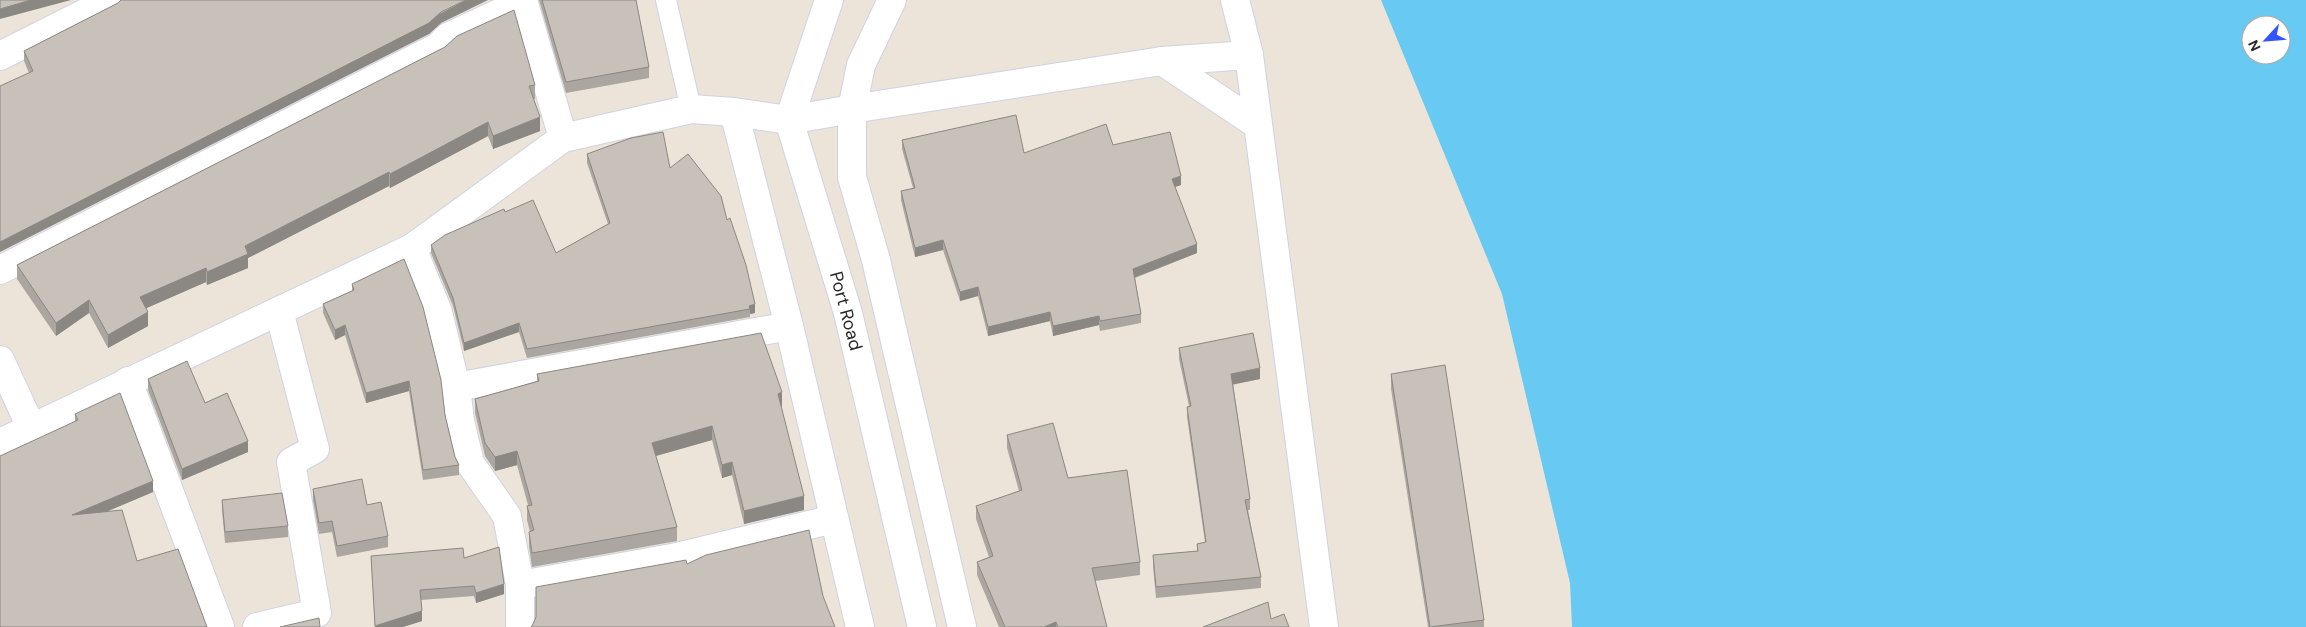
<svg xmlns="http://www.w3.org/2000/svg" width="2306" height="627" font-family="'DM Sans',sans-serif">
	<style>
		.water { fill: #68caf2; fill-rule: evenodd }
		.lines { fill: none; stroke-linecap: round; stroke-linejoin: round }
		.service-casing { stroke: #cfd2e2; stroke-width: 22 }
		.minor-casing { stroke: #cfd2e2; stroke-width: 30 }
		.tertiary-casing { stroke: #cfd2e2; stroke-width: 30 }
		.service { stroke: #fff; stroke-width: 20 }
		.minor { stroke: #fff; stroke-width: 28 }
		.tertiary { stroke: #fff; stroke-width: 28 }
		.wall { fill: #aba69f }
		.shaded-wall { fill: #8b8782 }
		.building { fill: #c7c1b9; stroke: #8b8782 }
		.labels { text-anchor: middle; stroke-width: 4; stroke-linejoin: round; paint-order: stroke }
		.street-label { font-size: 18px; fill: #292929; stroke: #fff }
	</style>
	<rect width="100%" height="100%" fill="#ece4d9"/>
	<!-- water -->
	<path class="water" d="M1381,0H2306V627H1572L1570,583L1502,294ZM2251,25H2281V55H2251Z"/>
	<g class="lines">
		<defs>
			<polyline id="service" points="666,0 691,109"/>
			<g id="minor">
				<polyline points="523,0 563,138"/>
				<polyline points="1235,0 1249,55"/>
				<polyline points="0,56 111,0"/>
				<polyline points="1162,61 1258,125"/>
				<polyline points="852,109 1162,61 1249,55 1324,627"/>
				<polyline points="734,112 789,326 860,627"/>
				<polyline points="412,248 438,312 456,387 460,421 470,463 507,516 520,585 520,627"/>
				<polyline points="0,270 438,47 448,37 523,2"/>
				<polyline points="128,381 220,627"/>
				<polyline points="456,387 789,326"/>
				<polyline points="520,585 672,558 834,519"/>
				<polyline points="257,627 317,613 291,462 315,449 279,311"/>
			</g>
			<g id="tertiary">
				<polyline points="829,0 789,120 848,313 922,627"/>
				<polyline points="892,0 861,65 852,109 852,177 876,260 962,627"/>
				<polyline points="0,360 31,427"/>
				<polyline points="0,443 412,248 563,138 691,109 734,112 789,120 852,109"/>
			</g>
		</defs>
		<!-- service casing -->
		<use href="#service" class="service-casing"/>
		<!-- minor casing -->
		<use href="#minor" class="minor-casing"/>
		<!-- tertiary casing -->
		<use href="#tertiary" class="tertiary-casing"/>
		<!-- service -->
		<use href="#service" class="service"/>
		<!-- minor -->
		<use href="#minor" class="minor"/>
		<!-- tertiary -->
		<use href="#tertiary" class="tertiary"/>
	</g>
	<!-- wall -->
	<g class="wall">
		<polygon points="539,0 636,0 649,67 649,78 566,93"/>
		<polygon points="118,3 441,23 429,34 29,73 24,61 24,51"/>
		<polygon points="445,47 535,85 535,99 533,99 540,131 493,149 488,136 390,188 389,186 248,258 248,268 207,285 206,282 146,308 148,326 108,348 89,313 56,336 17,279 17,265"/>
		<polygon points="902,140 1024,153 1113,145 1181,185 1175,187 1197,253 1135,278 1141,314 1141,323 1100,331 1099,325 1053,336 1050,321 988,336 978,296 960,301 943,250 915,257 901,200 901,191 913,188 902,149"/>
		<polygon points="587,154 670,168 727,220 755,313 750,314 750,317 527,358 519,332 464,351 453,306 431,253 431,245 505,212 556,253 608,224 587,163"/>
		<polygon points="352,284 445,415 455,457 459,465 459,475 423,480 409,391 366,403 345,335 335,340 323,313 323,304 352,291"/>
		<polygon points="1179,348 1260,379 1233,384 1250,499 1250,510 1248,510 1261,577 1261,588 1156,598 1153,566 1153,555 1197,551 1197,544 1205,542 1187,417 1187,407 1189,406 1179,359"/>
		<polygon points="537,374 782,406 781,406 804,510 744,524 732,475 722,478 712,440 656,456 677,527 677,541 532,567 529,546 529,532 530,532 527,520 527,506 528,505 517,465 495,471 485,456 475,413 475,399 537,381"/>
		<polygon points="1391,374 1484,620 1484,627 1428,627 1391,389"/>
		<polygon points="148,379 205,403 248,452 182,480 148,390"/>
		<polygon points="75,414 153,492 106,512 137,561 0,627 75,421"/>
		<polygon points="1007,435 1068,478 1140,562 1140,575 1095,581 1107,627 999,627 977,575 977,562 989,557 976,519 976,506 1019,491 1007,448"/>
		<polygon points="313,489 367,505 388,536 388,547 337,557 332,532 319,534 313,500"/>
		<polygon points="222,500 288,526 288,537 225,543 222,510"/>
		<polygon points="371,556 464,558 504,594 476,603 474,596 421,600 422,621 403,627 375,627"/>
	</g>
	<!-- shaded-wall -->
	<g class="shaded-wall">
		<polygon points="31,0 71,0 0,19 0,9"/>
		<polygon points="466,0 488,0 441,23 429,34 0,252 0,242"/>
		<polygon points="540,117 540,131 493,149 493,136"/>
		<polygon points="488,122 488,136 390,188 390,174"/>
		<polygon points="389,172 389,186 248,258 248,268 207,285 207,272 245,246"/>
		<polygon points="1181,176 1181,185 1172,188 1172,179"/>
		<polygon points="943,240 943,250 915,257 915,248"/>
		<polygon points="1197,244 1197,253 1133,278 1133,269"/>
		<polygon points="206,268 206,282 140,311 140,297"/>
		<polygon points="978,287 978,296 960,301 960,292"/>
		<polygon points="89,300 89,313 56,336 56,323"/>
		<polygon points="755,304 755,313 750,314 750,309 749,306"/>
		<polygon points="148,312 148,326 108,348 108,335"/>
		<polygon points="1050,312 1050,321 988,336 988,327"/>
		<polygon points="1099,316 1099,325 1053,336 1053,326"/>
		<polygon points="519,323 519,332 464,351 464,343"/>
		<polygon points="345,325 345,335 335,340 335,330"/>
		<polygon points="1260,368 1260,379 1231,385 1231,374"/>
		<polygon points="409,381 409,391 366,403 366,393"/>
		<polygon points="782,392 782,406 778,408 778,394"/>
		<polygon points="712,426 712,440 652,457 652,443"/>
		<polygon points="248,441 248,452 182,480 182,469"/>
		<polygon points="517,451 517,465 495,471 495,457"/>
		<polygon points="732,462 732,475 722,478 722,465"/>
		<polygon points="153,481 153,492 72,526 72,515"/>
		<polygon points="804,496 804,510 744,524 744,511"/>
		<polygon points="504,584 504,594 476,603 476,593"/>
		<polygon points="422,611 422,621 403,627 375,627 375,626"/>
		<polygon points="1056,622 1056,627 1044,627"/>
	</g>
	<!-- building -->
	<g class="building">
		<polygon points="0,0 31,0 0,9"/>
		<polygon points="121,0 466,0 441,12 429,23 0,242 0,86 33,71 24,51 118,3"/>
		<polygon points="542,0 636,0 649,67 566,82"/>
		<polygon points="514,10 535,85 529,86 540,117 493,136 488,122 390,174 389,172 245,246 248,254 207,272 206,268 140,297 148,312 108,335 89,300 56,323 17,265 445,47 457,36"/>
		<polygon points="1016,115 1024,153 1106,124 1113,145 1170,132 1181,176 1172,179 1197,244 1133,269 1141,314 1100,321 1099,316 1053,326 1050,312 988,327 978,287 960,292 943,240 915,248 901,191 915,188 902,140"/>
		<polygon points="663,132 670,168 688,154 721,196 727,220 730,218 746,265 755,304 749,306 750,309 527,349 519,323 464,343 453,298 431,245 445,235 504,209 505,212 533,200 556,253 610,223 587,154 631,138"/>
		<polygon points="404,259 423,307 441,380 445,415 455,457 459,465 423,470 409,381 366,393 345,325 335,330 323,304 354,290 352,284"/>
		<polygon points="761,333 782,392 778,394 804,496 744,511 732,462 722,465 712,426 652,443 677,527 532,553 529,532 534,530 527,506 532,505 517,451 495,457 485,443 475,399 539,381 537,374"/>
		<polygon points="1253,333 1260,368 1231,374 1250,499 1245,500 1261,577 1156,587 1153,555 1198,551 1197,544 1206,542 1187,407 1191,406 1179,348"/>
		<polygon points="187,361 205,403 227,393 248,441 182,469 148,379"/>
		<polygon points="1445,365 1484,620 1430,627 1391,374"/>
		<polygon points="120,393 153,481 72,515 122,510 137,561 178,549 207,627 0,627 0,456 78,420 75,414"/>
		<polygon points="1053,423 1068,478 1127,470 1140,562 1092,568 1107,627 1058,627 1056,622 1044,627 1005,627 977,562 993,556 976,506 1022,490 1007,435"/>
		<polygon points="362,479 367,505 381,502 388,536 337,546 332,521 319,523 313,489"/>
		<polygon points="282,493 288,526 225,532 222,500"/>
		<polygon points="809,530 823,596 835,627 531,627 533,624 536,617 536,587 686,560 687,564 706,555"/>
		<polygon points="499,547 504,584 476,593 474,586 420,590 422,611 375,626 371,556 463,548 464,558"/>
		<polygon points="1268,602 1271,619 1284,614 1289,627 1203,627"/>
		<polygon points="319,618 320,627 280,627"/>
	</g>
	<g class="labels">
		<!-- street labels -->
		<g class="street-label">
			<text transform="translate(846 311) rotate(75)" y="6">Port Road</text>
		</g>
	</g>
	<!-- north arrow -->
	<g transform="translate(2266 40) rotate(244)"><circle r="24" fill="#ffffff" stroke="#a9a9a9"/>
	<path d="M0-4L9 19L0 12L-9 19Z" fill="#3354ff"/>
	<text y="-8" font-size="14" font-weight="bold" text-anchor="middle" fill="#292929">N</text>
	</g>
</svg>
